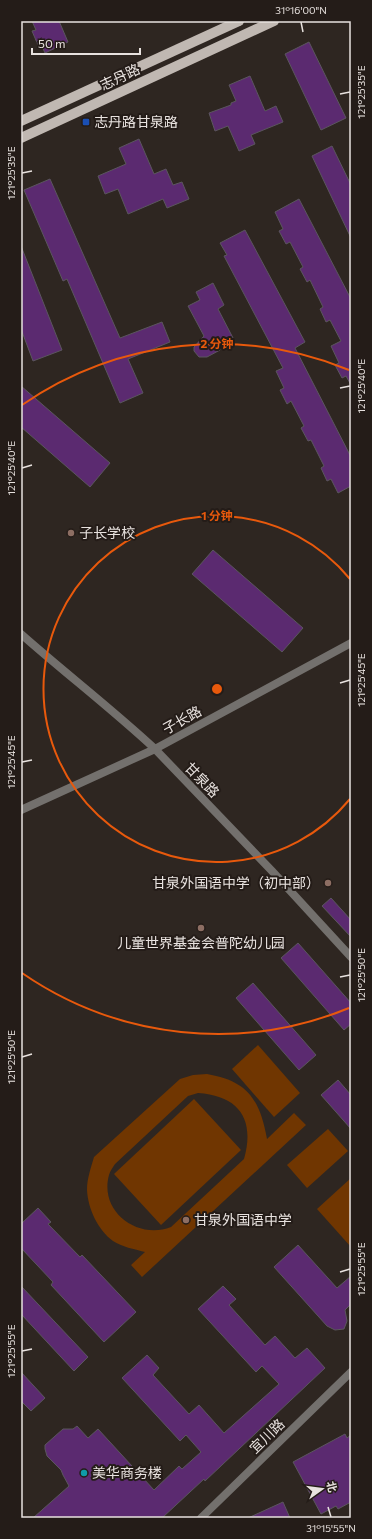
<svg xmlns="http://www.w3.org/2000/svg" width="372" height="1539" font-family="Commissioner,'Noto Sans SC',sans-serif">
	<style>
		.green { fill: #703601; fill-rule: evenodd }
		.building { fill: #5b2a70; stroke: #5b565e }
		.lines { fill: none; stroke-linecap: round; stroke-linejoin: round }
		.pedestrian { stroke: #73706d; stroke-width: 8 }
		.minor { stroke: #73706d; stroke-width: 8 }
		.tertiary { stroke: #73706d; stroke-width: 8 }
		.primary { stroke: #c0b8b2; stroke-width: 10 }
		.ticks { fill: none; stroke: #e8e2df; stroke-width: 1.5 }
		.ring { fill: none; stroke: #e8590c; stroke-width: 2 }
		.transit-dot { fill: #1a4fb4; stroke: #241c18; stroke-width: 1.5 }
		.education-dot { fill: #8d6e63; stroke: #241c18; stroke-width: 1.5 }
		.culture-dot { fill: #0f9aa8; stroke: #241c18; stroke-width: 1.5 }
		.labels { text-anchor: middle; stroke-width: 4; stroke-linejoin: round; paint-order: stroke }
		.street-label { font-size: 14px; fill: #e8e2df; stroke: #241c18 }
		.poi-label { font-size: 14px; fill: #e8e2df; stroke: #241c18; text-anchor: start }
		.centre { fill: #e8590c; stroke: #241c18; stroke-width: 2 }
		.ring-label { font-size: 12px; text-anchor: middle; font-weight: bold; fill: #e8590c; stroke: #241c18; stroke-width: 4; stroke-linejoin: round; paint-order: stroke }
		.neatline { fill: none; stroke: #e8e2df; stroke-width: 1.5 }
		.ticks-label { font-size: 10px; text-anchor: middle; fill: #e8e2df }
	</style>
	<rect width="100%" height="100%" fill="#2e2621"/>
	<!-- green -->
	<g class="green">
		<polygon points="258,1045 300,1093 274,1117 232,1069"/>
		<path d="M207,1074C248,1081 260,1100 267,1139L294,1113L306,1125L142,1277L131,1265L145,1252C134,1249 122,1247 113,1241C98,1230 88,1209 87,1190C87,1178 91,1168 94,1157L180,1079L193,1075ZM198,1093C240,1096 255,1120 244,1159L171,1227C137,1240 99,1211 109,1175C110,1171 113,1167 115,1164L188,1096Z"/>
		<polygon points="194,1099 241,1150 161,1225 114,1174"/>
		<polygon points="328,1129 348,1151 307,1188 287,1165"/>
		<polygon points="351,1178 351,1247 317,1209"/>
	</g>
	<!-- building -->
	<g class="building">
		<polygon points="32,21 59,21 68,42 45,53 41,44 38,45 32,31 36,30"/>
		<polygon points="309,42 346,118 321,130 285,54"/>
		<polygon points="250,76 265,111 276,106 283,122 251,135 255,144 239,151 228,126 215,131 209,113 231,105 231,103 236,101 229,85"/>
		<polygon points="139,139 154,174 166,169 173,185 182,182 189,199 167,208 163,199 128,214 118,189 105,194 98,176 126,164 119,148"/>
		<polygon points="332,146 351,185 351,238 312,156"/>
		<polygon points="50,179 120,338 162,322 170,342 128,359 143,393 120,403 67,279 63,281 24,190"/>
		<polygon points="299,199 351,299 351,385 346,376 342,378 335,365 339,363 331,346 341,341 330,320 326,322 320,309 323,307 310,280 307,282 300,269 303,267 290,242 286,244 279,231 283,229 275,212"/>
		<polygon points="245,230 305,342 295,348 351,457 351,486 338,493 331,479 327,481 321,468 324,466 311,440 308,441 301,428 304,426 291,401 287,404 280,390 284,388 276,371 283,368 224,256 227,255 220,243"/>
		<polygon points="21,246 62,350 33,361 21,329"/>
		<polygon points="213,283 224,305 218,309 233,338 219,346 220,350 207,357 199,357 194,351 194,347 204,336 188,306 200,300 196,292"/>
		<polygon points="21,386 110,463 90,487 21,427"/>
		<polygon points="213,550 303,628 282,652 192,574"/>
		<polygon points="331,898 351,920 351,937 322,906"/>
		<polygon points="298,943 351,1003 351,1024 344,1030 281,958"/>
		<polygon points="253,983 316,1055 299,1070 236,998"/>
		<polygon points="338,1080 351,1095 351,1129 321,1095"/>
		<polygon points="38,1208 51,1222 48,1224 80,1257 82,1255 136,1312 104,1342 51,1285 53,1282 21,1248 21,1224"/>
		<polygon points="298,1245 337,1288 351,1276 351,1304 345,1310 347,1321 344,1329 335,1330 327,1326 274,1267"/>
		<polygon points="21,1286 88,1357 74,1371 21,1314"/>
		<polygon points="223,1286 236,1299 229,1305 265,1345 275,1336 295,1358 307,1348 325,1368 205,1481 204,1479 162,1518 33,1518 69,1486 63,1475 61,1470 47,1456 45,1449 45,1445 63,1429 73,1429 77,1426 88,1438 98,1429 154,1490 179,1466 182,1469 201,1452 186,1435 180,1441 122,1378 147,1355 159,1368 153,1375 189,1414 199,1405 224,1433 279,1384 262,1366 256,1372 198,1309"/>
		<polygon points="21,1372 45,1398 31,1411 21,1401"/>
		<polygon points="345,1434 347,1438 351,1435 351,1502 338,1509 336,1506 321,1514 293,1462"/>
		<polygon points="283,1502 290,1518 248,1518"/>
	</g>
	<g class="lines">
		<!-- pedestrian -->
		<polyline class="pedestrian" points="155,749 272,871 351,957"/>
		<!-- minor -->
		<g class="minor">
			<path d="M21,634C65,673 112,709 155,749"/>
			<polyline points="21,810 155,749 351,643"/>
		</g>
		<!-- tertiary -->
		<polyline class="tertiary" points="201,1518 351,1372"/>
		<!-- primary -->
		<g class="primary">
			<polyline points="21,121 239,21"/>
			<polyline points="21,138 274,21"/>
		</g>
	</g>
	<!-- ticks -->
	<path class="ticks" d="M301,22L303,32M340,94L350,92M22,173L32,171M340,388L350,386M22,468L32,465M340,683L350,680M22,762L32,760M340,977L350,975M22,1057L32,1054M340,1272L350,1269M22,1351L32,1349M328,1507L331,1517"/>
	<!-- distance rings -->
	<g class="ring">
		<path d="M350 799A173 173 0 1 1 350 579"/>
		<path d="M349 1008A345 345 0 0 1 22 973M22 405A345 345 0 0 1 349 370"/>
	</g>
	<!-- markers -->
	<rect class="transit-dot" x="82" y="118" width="8" height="8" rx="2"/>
	<g class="education-dot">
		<circle cx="71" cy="533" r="4"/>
		<circle cx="328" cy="883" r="4"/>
		<circle cx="201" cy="928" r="4"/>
		<circle cx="186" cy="1220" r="4"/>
	</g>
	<circle class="culture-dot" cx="84" cy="1473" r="4"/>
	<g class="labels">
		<!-- street labels -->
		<g class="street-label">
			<text transform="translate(120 77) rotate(-25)" y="5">志丹路</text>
			<text transform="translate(182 720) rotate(-29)" y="5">子长路</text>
			<text transform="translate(202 780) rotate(46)" y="5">甘泉路</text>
			<text transform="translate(267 1436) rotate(-44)" y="5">宜川路</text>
		</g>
		<!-- poi labels -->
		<g class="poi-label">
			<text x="94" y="127">志丹路甘泉路</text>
			<text x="79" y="538">子长学校</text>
			<text x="320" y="888" text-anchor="end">甘泉外国语中学（初中部）</text>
			<text x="201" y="948" text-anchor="middle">儿童世界基金会普陀幼儿园</text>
			<text x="194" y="1225">甘泉外国语中学</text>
			<text x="92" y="1478">美华商务楼</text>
		</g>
	</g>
	<circle cx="217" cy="689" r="6" class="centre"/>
	<g class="ring-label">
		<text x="217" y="348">2 分钟</text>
		<text x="217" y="520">1 分钟</text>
	</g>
	<!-- border -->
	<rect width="372" height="1539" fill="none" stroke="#241c18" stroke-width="44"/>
	<!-- north arrow -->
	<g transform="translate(322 1489) rotate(76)" stroke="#241c18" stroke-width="3" paint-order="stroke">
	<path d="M0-3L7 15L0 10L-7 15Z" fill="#e8e2df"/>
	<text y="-6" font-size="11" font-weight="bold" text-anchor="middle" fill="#e8e2df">北</text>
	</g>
	<!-- scale -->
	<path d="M32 48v6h108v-6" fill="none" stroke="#e8e2df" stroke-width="2"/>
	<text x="38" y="48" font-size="12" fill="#e8e2df" stroke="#241c18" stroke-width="3" paint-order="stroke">50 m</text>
	<rect x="22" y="22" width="328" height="1495" class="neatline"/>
	<g class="ticks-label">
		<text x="301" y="14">31°16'00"N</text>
		<text transform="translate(361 92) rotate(-90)" y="4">121°25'35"E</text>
		<text transform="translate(11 173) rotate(-90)" y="4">121°25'35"E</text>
		<text transform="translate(361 386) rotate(-90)" y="4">121°25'40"E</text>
		<text transform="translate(11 468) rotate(-90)" y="4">121°25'40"E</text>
		<text transform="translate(361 680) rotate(-90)" y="4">121°25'45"E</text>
		<text transform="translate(11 762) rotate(-90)" y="4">121°25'45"E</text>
		<text transform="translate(361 975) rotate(-90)" y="4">121°25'50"E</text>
		<text transform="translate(11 1057) rotate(-90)" y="4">121°25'50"E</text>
		<text transform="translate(361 1269) rotate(-90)" y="4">121°25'55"E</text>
		<text transform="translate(11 1351) rotate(-90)" y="4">121°25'55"E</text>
		<text x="331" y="1532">31°15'55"N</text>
	</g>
</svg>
